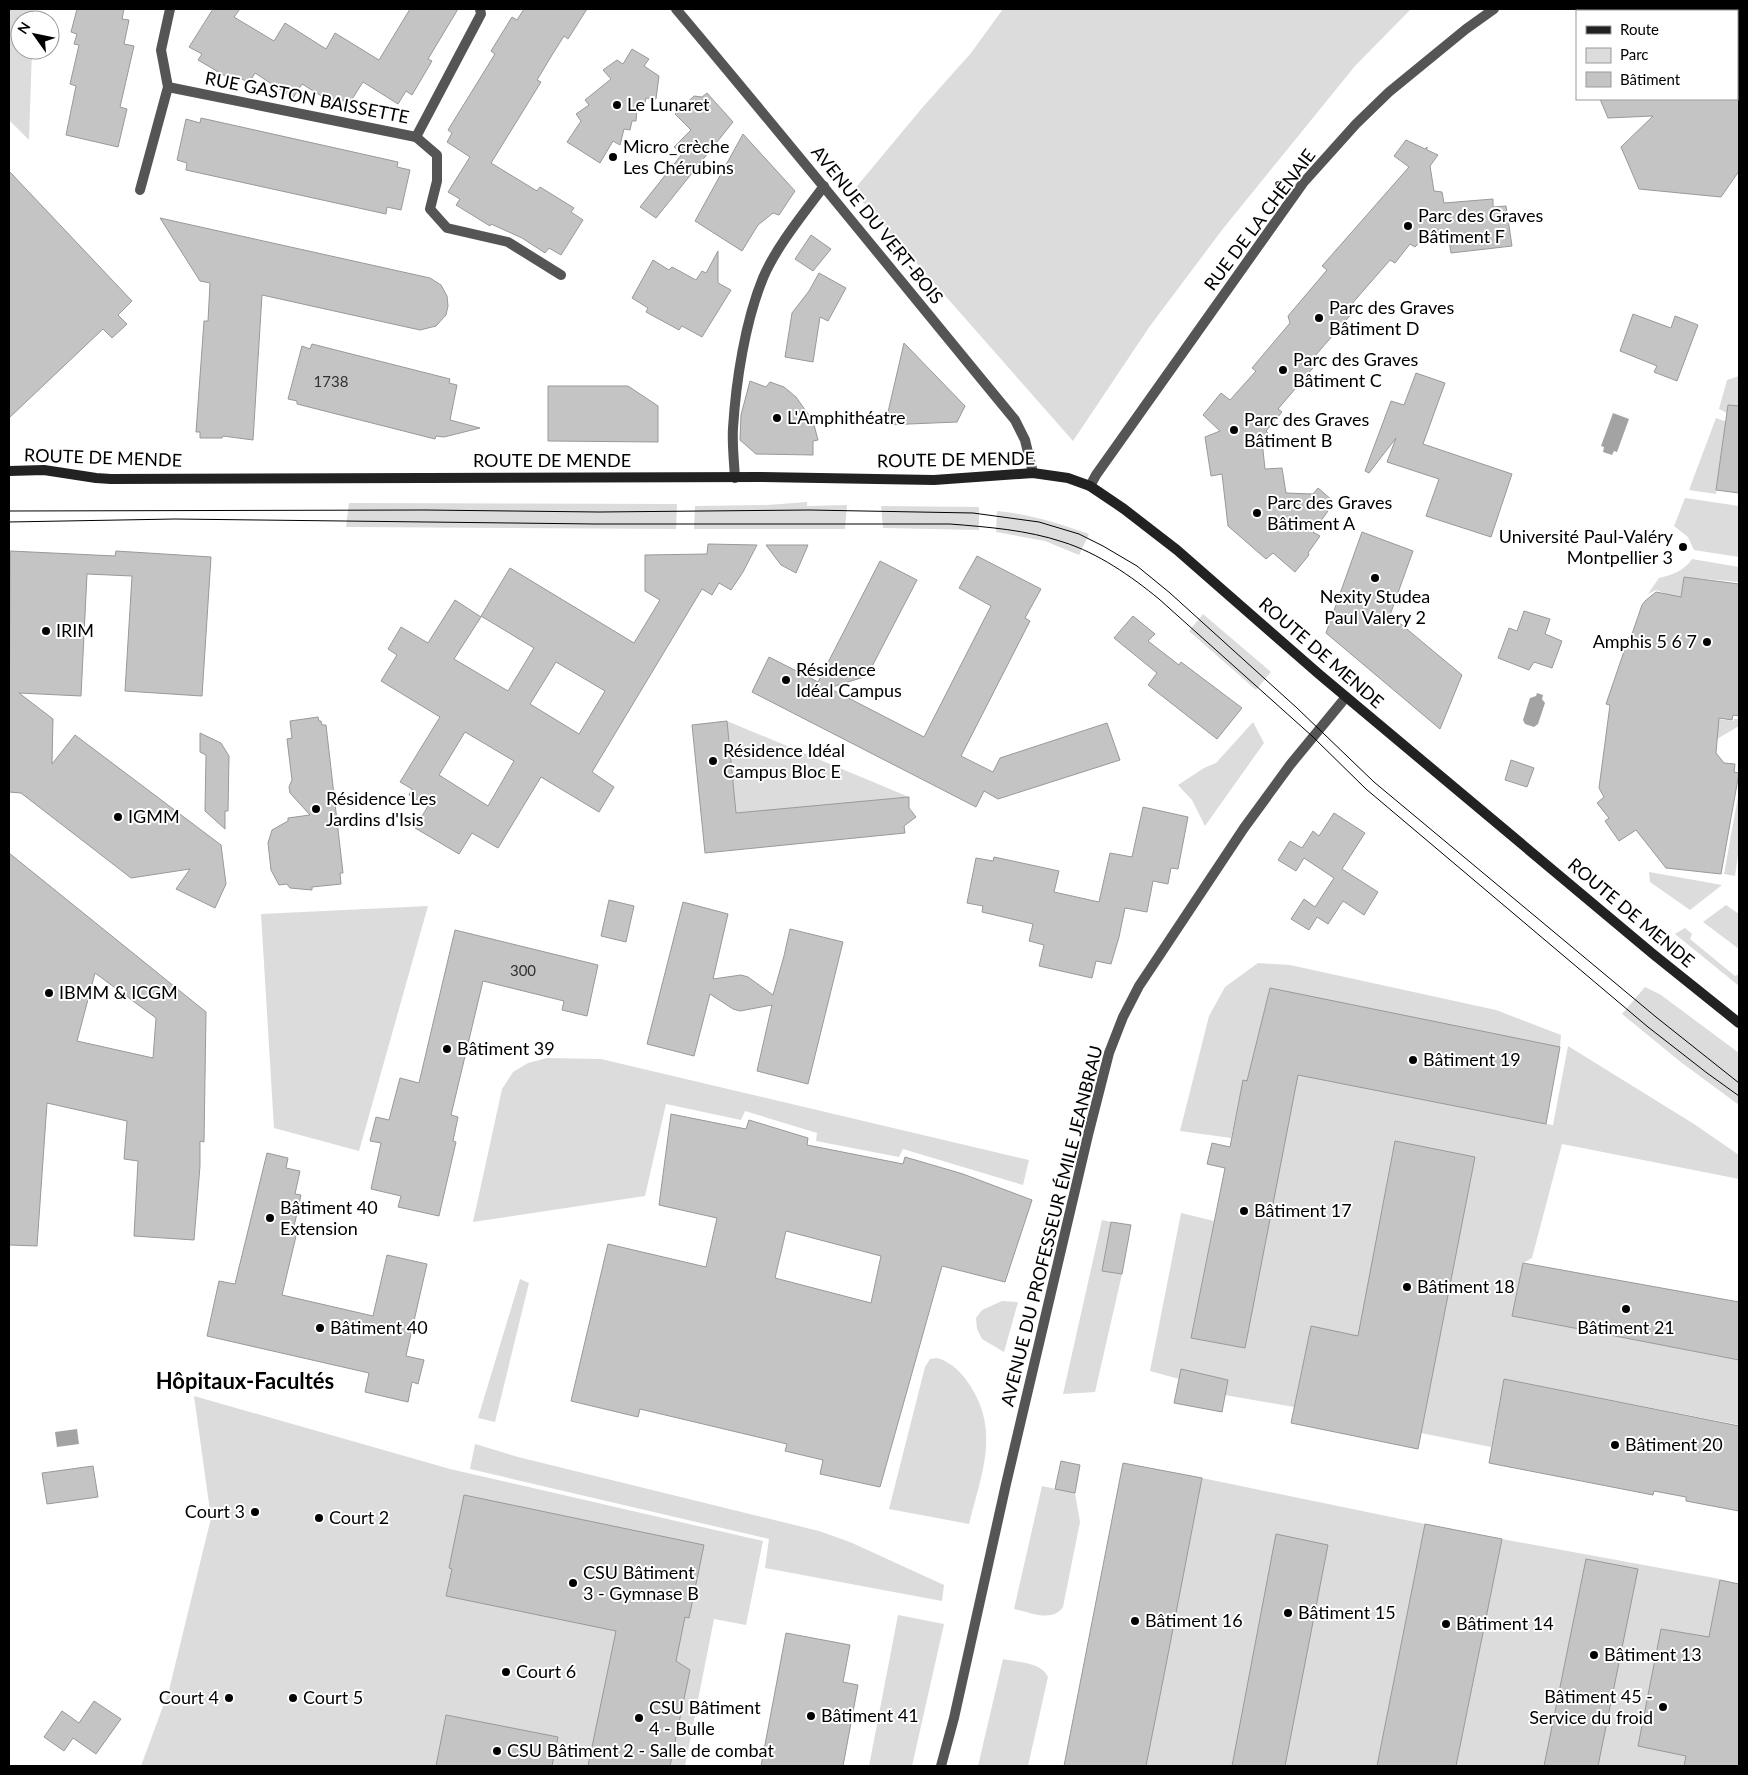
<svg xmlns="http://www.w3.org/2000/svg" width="1748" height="1775" font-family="Lato,sans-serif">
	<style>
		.green { fill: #dcdcdc }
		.water { fill: #a3a3a3 }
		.building { fill: #c4c4c4; stroke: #999; fill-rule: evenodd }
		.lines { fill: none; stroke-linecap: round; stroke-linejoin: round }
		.minor { stroke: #555; stroke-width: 10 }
		.tertiary { stroke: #555; stroke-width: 10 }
		.secondary { stroke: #222; stroke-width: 10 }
		.tram { stroke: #000; stroke-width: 1 }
		.poi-dot { fill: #000; stroke: #fff; stroke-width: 2 }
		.labels { text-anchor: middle; stroke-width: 4; stroke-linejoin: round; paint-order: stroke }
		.number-label { font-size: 15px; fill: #313131 }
		.street-label { font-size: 18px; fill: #000; stroke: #fff }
		.poi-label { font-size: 18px; fill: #000; stroke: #fff; text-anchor: start }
		.district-label { font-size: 22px; font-weight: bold; fill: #000; stroke: #fff }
	</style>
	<rect width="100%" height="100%" fill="#fff"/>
	<!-- green -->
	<g class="green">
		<polygon points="9,9 33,9 33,20 20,20 20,50 32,50 29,140 9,120"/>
		<polygon points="1003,9 1411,9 1355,66 1222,230 1150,326 1073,441 853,191 922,108 971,53"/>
		<polygon points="1739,376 1739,419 1719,409 1727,380"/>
		<polygon points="1716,418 1739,426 1739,436 1724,435 1716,494 1689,490"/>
		<polygon points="1685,498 1739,506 1739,557 1694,550 1688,537 1674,526"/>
		<polygon points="807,502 807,506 847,505 845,529 694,529 695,506 767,505"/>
		<polygon points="349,503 677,504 676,529 346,527"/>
		<polygon points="881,506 979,507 979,530 883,528"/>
		<path d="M997,511C1029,514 1058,523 1089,534L1079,555L1045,541L996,532Z"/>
		<path d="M1692,559L1739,567V582L1684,577L1672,661L1667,611L1669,595L1656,590L1648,594L1659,578C1672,575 1684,571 1692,559Z"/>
		<polygon points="1203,614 1271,672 1256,690 1189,631"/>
		<polygon points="1666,712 1733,721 1734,719 1739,719 1739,726 1717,739"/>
		<polygon points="727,721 909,797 736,813"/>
		<polygon points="1253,722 1264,743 1205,826 1192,800 1178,785 1204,768 1216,763"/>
		<polygon points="1739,791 1739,848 1735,876 1724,874"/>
		<polygon points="1649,872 1722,885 1690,910 1650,882"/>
		<polygon points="1726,905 1739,914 1739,949 1703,922"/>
		<polygon points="428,906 359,1151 274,1128 261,914"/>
		<polygon points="1685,928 1692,934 1690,939 1735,976 1739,974 1739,986 1675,934"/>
		<polygon points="1258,963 1290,965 1496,1010 1561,1035 1560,1047 1270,989 1251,1065 1553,1125 1568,1046 1694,1124 1739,1155 1739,1179 1562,1144 1532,1258 1523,1263 1512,1316 1739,1360 1739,1425 1504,1379 1491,1447 1421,1433 1475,1157 1395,1141 1343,1419 1351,1335 1311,1327 1294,1407 1225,1395 1228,1380 1181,1370 1179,1379 1150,1371 1181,1213 1214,1221 1191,1338 1245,1348 1243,1080 1231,1138 1180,1131 1209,1016 1225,987"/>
		<polygon points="1645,987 1661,995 1739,1053 1739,1105 1682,1063 1622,1014"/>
		<polygon points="547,1058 601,1059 1029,1160 1023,1185 903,1149 899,1157 816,1141 817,1133 745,1111 741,1120 666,1104 645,1196 473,1222 502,1089 513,1072 528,1063"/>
		<polygon points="1102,1220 1111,1222 1102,1271 1122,1274 1095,1392 1063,1394"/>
		<polygon points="520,1279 529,1283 495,1422 478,1418"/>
		<polygon points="1002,1301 1018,1302 1004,1352 982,1339 977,1329 976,1318 982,1310"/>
		<path d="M937,1358C952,1362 963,1374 971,1387C1000,1433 981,1475 969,1524L889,1509L925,1367L930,1359Z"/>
		<polygon points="194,1396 450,1469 763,1541 746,1625 714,1619 685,1766 141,1766 169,1690 211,1518"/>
		<polygon points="475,1444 518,1457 819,1531 850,1542 944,1585 942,1601 765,1568 769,1539 470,1469"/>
		<polygon points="1202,1478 1425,1524 1377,1766 1146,1766"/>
		<path d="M1042,1486L1075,1493L1080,1522L1063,1607C1052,1623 1030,1612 1014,1609Z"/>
		<polygon points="1502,1539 1720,1579 1684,1766 1456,1766"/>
		<polygon points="898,1615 944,1624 912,1766 869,1766"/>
		<path d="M1003,1659C1016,1662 1042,1662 1048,1677L1028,1766H978Z"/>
	</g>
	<!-- water -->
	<g class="water">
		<polygon points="1613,413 1629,419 1617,452 1614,451 1612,455 1603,452 1604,447 1601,446"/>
		<polygon points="1537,693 1543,695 1542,699 1545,703 1538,724 1534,727 1525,724 1523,720 1530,698 1536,696"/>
		<polygon points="77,1429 79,1444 57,1447 55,1432"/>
	</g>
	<!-- building -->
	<g class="building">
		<polygon points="77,9 124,9 122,19 129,20 124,44 134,46 120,107 127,109 118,147 66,135 76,86 70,84 79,45 74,44 77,34 71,32"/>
		<polygon points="213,9 240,9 234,17 274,41 285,23 326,49 335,33 379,60 410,9 458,9 428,59 432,61 412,95 406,91 398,104 363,82 349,104 339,98 336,105 302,84 293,98 255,73 249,83 235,75 232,80 198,60 202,54 189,47"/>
		<polygon points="524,9 587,9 568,39 564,36 552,55 537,80 541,82 491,163 537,191 540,187 574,208 571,212 583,220 561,255 549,248 545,253 522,238 491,224 490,226 456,205 460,199 448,192 470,157 447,142 452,133 448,130 495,54 491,51 512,17 517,20"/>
		<polygon points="632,49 649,59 644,66 659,76 656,99 646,98 644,107 637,107 636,121 632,121 630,130 624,129 620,145 613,141 600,163 567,142 581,121 576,114 589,105 585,100 611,79 603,70 617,60 623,64"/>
		<polygon points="707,93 733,122 656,218 640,207 682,154 674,147 691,130 675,114 694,96 702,97"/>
		<polygon points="1600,99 1739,99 1739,171 1721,197 1639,189 1621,147 1653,116 1608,118"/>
		<polygon points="201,118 398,162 397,167 410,170 401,210 387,207 386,214 186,170 187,163 177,160 186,119 200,123"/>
		<polygon points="743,134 795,191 779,215 773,213 758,225 742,251 695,221"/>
		<polygon points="1406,140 1425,149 1427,147 1427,150 1438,155 1430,166 1434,191 1442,192 1444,203 1493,199 1493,207 1506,206 1512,246 1451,253 1448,233 1424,237 1415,247 1410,244 1395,263 1390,260 1350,306 1354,311 1314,357 1318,362 1278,409 1282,412 1266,431 1268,433 1262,441 1265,469 1282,468 1286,493 1313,494 1318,488 1333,501 1326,509 1328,511 1313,532 1320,536 1308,553 1309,555 1295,572 1273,553 1266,559 1228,526 1222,474 1211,476 1205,437 1220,431 1203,415 1221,393 1230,400 1256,371 1252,368 1290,323 1288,316 1327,270 1322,266 1409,167 1394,156"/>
		<polygon points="9,171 132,301 118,315 127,324 112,338 103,329 9,418"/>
		<polygon points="160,218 430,278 441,285 447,296 448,306 446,315 436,326 420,330 262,295 253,440 223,436 222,438 200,438 200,432 196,432 204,321 208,321 210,283 200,281"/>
		<polygon points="811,235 831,249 813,271 795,259"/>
		<polygon points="718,251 718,283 731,290 702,337 682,326 679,330 646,312 648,308 632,298 653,260 669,270 672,267 696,280 702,271 706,273"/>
		<polygon points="819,273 846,288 828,321 820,317 813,362 785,357 792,313 809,291"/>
		<polygon points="1633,314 1671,328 1675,316 1698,325 1677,381 1654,372 1657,366 1620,351"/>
		<polygon points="904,343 965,406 957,422 885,425"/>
		<polygon points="312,344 450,379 449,383 457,385 450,420 480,428 444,437 436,436 435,439 297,404 297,401 288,399 302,346 310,349"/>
		<polygon points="1416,373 1445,383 1423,444 1512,474 1491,537 1426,516 1439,479 1387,462 1396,438 1369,473 1365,471 1391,401 1404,405"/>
		<polygon points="750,381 766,387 770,382 784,387 796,397 813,421 818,440 813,441 813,455 756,454 740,440 741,415"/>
		<polygon points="548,386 628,386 658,406 658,442 548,441"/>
		<polygon points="1728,405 1739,406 1739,493 1716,490"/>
		<polygon points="1362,532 1413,551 1390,615 1462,675 1440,729 1326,633"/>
		<path d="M708,544L757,545L743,572L731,590L719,583L712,595L702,589L592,772L614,787L599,812L541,777L498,848L472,833L459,854L415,828L428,806L409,795L412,789L400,782L440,717L381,681L397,655L388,649L401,627L428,643L455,600L481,617L454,659L508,691L534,648L481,616L510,568L634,643L660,600L645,591V555L707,554ZM556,662L605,691L579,734L530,704ZM465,732L514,761L488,806L439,775Z"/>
		<polygon points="766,545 808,545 796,573 781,565"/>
		<polygon points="10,551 115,556 116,551 211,557 202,696 125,691 132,576 87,574 81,696 19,693 53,719 52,764 75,735 221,845 226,884 215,908 176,889 190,869 131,878 21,793 9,792"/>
		<polygon points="977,556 1041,589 1025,618 1030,621 961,756 993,772 1000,758 1107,723 1120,760 998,799 984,791 976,807 752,692 769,657 818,682 880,561 917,580 867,676 829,688 924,737 991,606 959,588"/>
		<polygon points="1684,577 1739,584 1739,716 1733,715 1732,720 1719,718 1716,753 1724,763 1735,764 1734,772 1739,773 1721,874 1666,868 1636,830 1619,841 1605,821 1609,818 1597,803 1604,797 1599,788 1610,705 1606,704 1629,637 1631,637 1642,605 1645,601 1656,592 1681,597"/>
		<polygon points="1524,611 1550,619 1545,634 1562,641 1552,668 1534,662 1529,670 1498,658 1509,628 1517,631"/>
		<polygon points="1133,616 1155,634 1148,641 1179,665 1181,662 1242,708 1217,739 1148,685 1157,673 1114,638"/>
		<polygon points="318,717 319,721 321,721 322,725 326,725 343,873 340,873 341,884 312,887 312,890 290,888 287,884 279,885 271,870 268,843 272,830 288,821 288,818 310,815 290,793 289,787 292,780 287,739 292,738 290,721"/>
		<polygon points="727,721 736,813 909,797 909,808 916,817 904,826 905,833 705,853 692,725"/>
		<polygon points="200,733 221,743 229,756 228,811 225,811 225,829 205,811 206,755 200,752"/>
		<polygon points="1511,760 1534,768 1527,787 1505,780"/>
		<polygon points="1143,807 1188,817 1178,869 1171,868 1168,884 1153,881 1147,912 1125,908 1119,937 1111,964 1096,961 1092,978 1039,966 1044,945 1029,941 1033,924 982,912 983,906 967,903 976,858 993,861 994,857 1059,871 1054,892 1099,902 1110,853 1132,857"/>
		<polygon points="1334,813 1365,833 1342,869 1378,892 1364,915 1343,901 1328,924 1317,917 1309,930 1291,919 1304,899 1315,907 1334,878 1304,858 1296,871 1278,860 1290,841 1302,848 1313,831 1319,836"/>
		<path d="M9,853L206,1012L204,1142L200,1141V1166L194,1240L134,1236L138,1161L124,1159L127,1121L47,1103L37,1246L9,1245ZM95,973L156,1018L153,1058L77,1041Z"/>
		<polygon points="609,900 634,906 626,942 601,936"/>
		<polygon points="683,902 728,914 713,979 741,975 748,977 773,995 784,956 790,929 843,942 808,1084 757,1071 772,1005 740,1011 733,1009 710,994 694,1056 647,1044"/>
		<polygon points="455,930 598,965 587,1016 562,1010 564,1001 483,981 451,1115 458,1117 453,1141 456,1142 439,1216 398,1207 401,1196 371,1189 381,1143 370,1141 376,1117 389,1120 400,1078 419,1083"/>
		<polygon points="1270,988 1560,1047 1546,1124 1298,1075 1245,1348 1191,1338 1225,1168 1207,1164 1212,1143 1230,1147 1243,1080 1247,1081"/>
		<path d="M671,1114L746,1129L749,1120L808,1138L807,1145L903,1164L905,1157L963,1174L1032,1200L1005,1282L942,1266L880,1487L820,1474L823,1460L785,1451L787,1444L640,1409L638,1417L571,1401L608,1244L706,1267L717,1218L659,1205ZM786,1231L881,1256L871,1303L775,1278Z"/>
		<polygon points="1395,1141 1475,1157 1418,1449 1291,1423 1311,1326 1358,1336"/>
		<polygon points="267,1153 288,1158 286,1168 300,1171 295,1194 301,1195 293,1231 297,1232 282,1295 373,1316 387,1255 427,1264 406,1356 424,1360 418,1384 412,1382 408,1402 365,1392 369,1373 207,1336 219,1281 235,1284"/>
		<polygon points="1111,1222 1131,1225 1122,1274 1102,1271"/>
		<polygon points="1523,1263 1739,1302 1739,1360 1512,1316"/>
		<polygon points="1181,1369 1228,1380 1222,1412 1174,1403"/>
		<polygon points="1504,1379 1739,1426 1739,1511 1686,1501 1686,1497 1654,1491 1653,1495 1489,1463"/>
		<polygon points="1061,1461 1080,1465 1075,1493 1055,1489"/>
		<polygon points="1123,1463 1202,1478 1166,1665 1146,1766 1064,1766"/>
		<polygon points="93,1466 98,1497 47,1504 42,1473"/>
		<polygon points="464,1495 704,1545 689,1618 685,1617 676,1661 690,1670 670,1766 588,1766 616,1631 446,1596 452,1569 449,1568"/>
		<polygon points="1425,1524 1502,1539 1456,1766 1377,1766"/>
		<polygon points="1276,1534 1328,1545 1285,1766 1232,1766"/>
		<polygon points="1586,1559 1638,1569 1598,1766 1544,1766"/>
		<polygon points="1720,1580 1739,1584 1739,1766 1684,1766 1686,1756 1638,1746 1661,1629 1709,1637"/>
		<polygon points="786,1633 850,1645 843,1682 858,1685 843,1766 761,1766"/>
		<polygon points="94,1701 121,1719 96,1754 73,1738 64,1751 44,1737 62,1711 79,1723"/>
		<polygon points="446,1715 558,1737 552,1766 436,1766"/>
	</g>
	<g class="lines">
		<!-- minor -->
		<g class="minor">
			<path d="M676,9C791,145 902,283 1015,420L1025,440L1033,473"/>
			<polyline points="168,87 416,137 437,155 437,181 430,209 447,228 508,242 561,275"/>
			<polyline points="416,137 481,14 480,9"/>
			<polyline points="140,190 168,87 161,50 170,9"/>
			<path d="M735,478C734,461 732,444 733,428C736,381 745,322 763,278C776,247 804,213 824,186"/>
			<polyline points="1090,486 1096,475 1303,183 1356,124 1389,92 1466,29 1494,9"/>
		</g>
		<!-- tertiary -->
		<polyline class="tertiary" points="941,1766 954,1718 1006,1484 1088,1135 1109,1053 1123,1017 1139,986 1161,953 1244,828 1290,765 1346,697"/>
		<!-- secondary -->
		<polyline class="secondary" points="9,471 44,470 96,478 111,479 762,477 934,480 1033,473 1068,478 1090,486 1124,509 1177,550 1320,675 1653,954 1739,1023"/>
		<!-- tram -->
		<g class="tram">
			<polyline points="9,511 425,510 599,512 809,510 973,513 1039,522 1079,534 1103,546 1137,566 1170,593 1297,708 1374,782 1656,1017 1739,1083"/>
			<path d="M9,522L175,519L595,524H950C988,527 1027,530 1063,542C1098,553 1131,576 1159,599L1312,736L1366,789L1648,1027L1707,1073L1739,1096"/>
		</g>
	</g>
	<!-- markers -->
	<g class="poi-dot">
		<circle cx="617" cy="105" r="5"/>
		<circle cx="613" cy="157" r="5"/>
		<circle cx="1408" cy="226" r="5"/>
		<circle cx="1319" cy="318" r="5"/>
		<circle cx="1283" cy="370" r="5"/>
		<circle cx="777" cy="418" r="5"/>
		<circle cx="1234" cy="430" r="5"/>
		<circle cx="1257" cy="513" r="5"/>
		<circle cx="1683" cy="547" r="5"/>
		<circle cx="1375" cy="578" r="5"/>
		<circle cx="46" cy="631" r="5"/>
		<circle cx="1707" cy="642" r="5"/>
		<circle cx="786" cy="680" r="5"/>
		<circle cx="713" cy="761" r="5"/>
		<circle cx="316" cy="809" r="5"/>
		<circle cx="118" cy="817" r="5"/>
		<circle cx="49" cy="993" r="5"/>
		<circle cx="447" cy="1049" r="5"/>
		<circle cx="1413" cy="1060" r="5"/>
		<circle cx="1244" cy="1211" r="5"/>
		<circle cx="270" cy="1218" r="5"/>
		<circle cx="1407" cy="1287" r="5"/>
		<circle cx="1626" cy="1309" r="5"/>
		<circle cx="320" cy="1328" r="5"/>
		<circle cx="1615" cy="1445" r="5"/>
		<circle cx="255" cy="1512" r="5"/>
		<circle cx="319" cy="1518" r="5"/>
		<circle cx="573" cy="1583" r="5"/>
		<circle cx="1288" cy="1613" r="5"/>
		<circle cx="1135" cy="1621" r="5"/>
		<circle cx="1446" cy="1624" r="5"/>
		<circle cx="1594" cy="1655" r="5"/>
		<circle cx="506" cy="1672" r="5"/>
		<circle cx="229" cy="1698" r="5"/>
		<circle cx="293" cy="1698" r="5"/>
		<circle cx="1663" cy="1707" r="5"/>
		<circle cx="811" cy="1716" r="5"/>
		<circle cx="639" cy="1718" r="5"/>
		<circle cx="497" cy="1751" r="5"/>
	</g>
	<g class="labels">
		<!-- number labels -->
		<g class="number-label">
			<text x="331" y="387">1738</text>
			<text x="523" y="976">300</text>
		</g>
		<!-- street labels -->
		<g class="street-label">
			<text transform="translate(307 98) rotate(11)" y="6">RUE GASTON BAISSETTE</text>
			<text transform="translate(1260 220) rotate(-53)" y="6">RUE DE LA CHÊNAIE</text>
			<text transform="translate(877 225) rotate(51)" y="6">AVENUE DU VERT-BOIS</text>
			<text transform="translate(103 458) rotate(2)" y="6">ROUTE DE MENDE</text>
			<text transform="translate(956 460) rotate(-1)" y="6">ROUTE DE MENDE</text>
			<text x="552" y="467">ROUTE DE MENDE</text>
			<text transform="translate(1321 653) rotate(41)" y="6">ROUTE DE MENDE</text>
			<text transform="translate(1631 913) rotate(40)" y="6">ROUTE DE MENDE</text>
			<text transform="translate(1052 1226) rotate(-76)" y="6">AVENUE DU PROFESSEUR ÉMILE JEANBRAU</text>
		</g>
		<!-- poi labels -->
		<g class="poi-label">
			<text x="627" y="111">Le Lunaret</text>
			<text x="623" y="153">Micro_crèche<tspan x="623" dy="21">Les Chérubins</tspan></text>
			<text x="1418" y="222">Parc des Graves<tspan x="1418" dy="21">Bâtiment F</tspan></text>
			<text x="1329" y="314">Parc des Graves<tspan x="1329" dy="21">Bâtiment D</tspan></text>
			<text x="1293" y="366">Parc des Graves<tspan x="1293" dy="21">Bâtiment C</tspan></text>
			<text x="787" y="424">L'Amphithéatre</text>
			<text x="1244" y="426">Parc des Graves<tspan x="1244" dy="21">Bâtiment B</tspan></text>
			<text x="1267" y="509">Parc des Graves<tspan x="1267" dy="21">Bâtiment A</tspan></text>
			<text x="1673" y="543" text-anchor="end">Université Paul-Valéry<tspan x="1673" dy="21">Montpellier 3</tspan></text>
			<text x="1375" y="603" text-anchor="middle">Nexity Studea<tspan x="1375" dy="21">Paul Valery 2</tspan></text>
			<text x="56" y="637">IRIM</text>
			<text x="1697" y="648" text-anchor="end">Amphis 5 6 7</text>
			<text x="796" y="676">Résidence<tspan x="796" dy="21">Idéal Campus</tspan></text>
			<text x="723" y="757">Résidence Idéal<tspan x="723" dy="21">Campus Bloc E</tspan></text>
			<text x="326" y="805">Résidence Les<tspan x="326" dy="21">Jardins d'Isis</tspan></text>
			<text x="128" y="823">IGMM</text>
			<text x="59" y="999">IBMM &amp; ICGM</text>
			<text x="457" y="1055">Bâtiment 39</text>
			<text x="1423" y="1066">Bâtiment 19</text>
			<text x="280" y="1214">Bâtiment 40<tspan x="280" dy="21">Extension</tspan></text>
			<text x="1254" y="1217">Bâtiment 17</text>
			<text x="1417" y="1293">Bâtiment 18</text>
			<text x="330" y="1334">Bâtiment 40</text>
			<text x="1626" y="1334" text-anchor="middle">Bâtiment 21</text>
			<text x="1625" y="1451">Bâtiment 20</text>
			<text x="245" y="1518" text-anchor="end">Court 3</text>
			<text x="329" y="1524">Court 2</text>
			<text x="583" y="1579">CSU Bâtiment<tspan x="583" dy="21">3 - Gymnase B</tspan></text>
			<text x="1298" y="1619">Bâtiment 15</text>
			<text x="1145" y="1627">Bâtiment 16</text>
			<text x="1456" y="1630">Bâtiment 14</text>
			<text x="1604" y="1661">Bâtiment 13</text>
			<text x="516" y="1678">Court 6</text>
			<text x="1653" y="1703" text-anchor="end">Bâtiment 45 -<tspan x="1653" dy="21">Service du froid</tspan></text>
			<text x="219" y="1704" text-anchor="end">Court 4</text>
			<text x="303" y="1704">Court 5</text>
			<text x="649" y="1714">CSU Bâtiment<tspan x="649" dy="21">4 - Bulle</tspan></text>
			<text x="821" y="1722">Bâtiment 41</text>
			<text x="507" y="1757">CSU Bâtiment 2 - Salle de combat</text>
		</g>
		<!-- district labels -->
		<g class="district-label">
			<text x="245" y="1389">Hôpitaux-Facultés</text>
		</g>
	</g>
	<!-- border -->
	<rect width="1748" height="1775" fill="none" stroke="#000000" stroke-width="20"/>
	<!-- legend -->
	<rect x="1576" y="10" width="162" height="90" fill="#ffffff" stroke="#999999"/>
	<rect x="1586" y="26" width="25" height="8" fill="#222222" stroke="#999999"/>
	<text x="1620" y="35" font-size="15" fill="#000000">Route</text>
	<rect x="1586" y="48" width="25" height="15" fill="#dcdcdc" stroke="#999999"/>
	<text x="1620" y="60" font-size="15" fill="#000000">Parc</text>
	<rect x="1586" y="72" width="25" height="15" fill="#c4c4c4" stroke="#999999"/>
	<text x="1620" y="85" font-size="15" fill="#000000">Bâtiment</text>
	<!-- north arrow -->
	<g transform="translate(35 35) rotate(303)"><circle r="24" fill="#ffffff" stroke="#999999"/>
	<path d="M0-4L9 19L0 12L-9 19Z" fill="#000000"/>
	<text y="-8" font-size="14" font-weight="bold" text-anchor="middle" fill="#000000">N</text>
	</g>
</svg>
